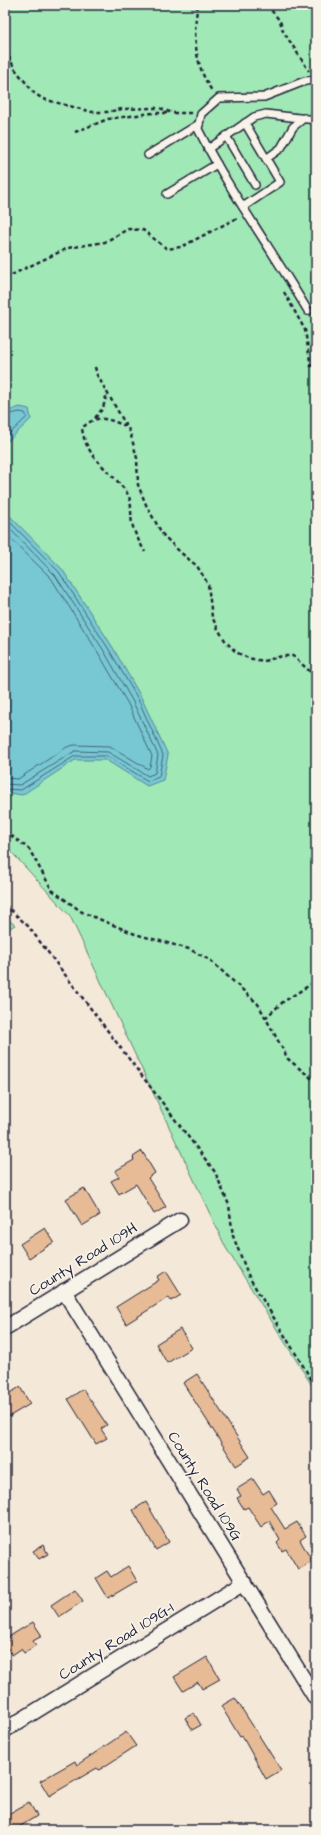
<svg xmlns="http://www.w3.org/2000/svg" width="321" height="1835" font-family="'Architects Daughter',sans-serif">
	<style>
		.green { fill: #a0e8b5; stroke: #618578 }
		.water { fill: #78c8d3; stroke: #568696 }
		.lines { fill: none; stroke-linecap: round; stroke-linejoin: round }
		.shore { stroke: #446478; stroke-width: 1 }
		.building { fill: #e6bb96; stroke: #22223b }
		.service-casing { stroke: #22223b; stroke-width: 10 }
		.minor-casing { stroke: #22223b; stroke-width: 17 }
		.path { stroke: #22223b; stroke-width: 2.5; stroke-dasharray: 4 3; stroke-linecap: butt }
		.service { stroke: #f7f3e8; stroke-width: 7 }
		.minor { stroke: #f7f3e8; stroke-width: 14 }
		.labels { text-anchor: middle; stroke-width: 3.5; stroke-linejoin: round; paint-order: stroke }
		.street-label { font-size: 15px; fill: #22223b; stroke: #f7f3e8 }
	</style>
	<rect width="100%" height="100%" fill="#f4e8d8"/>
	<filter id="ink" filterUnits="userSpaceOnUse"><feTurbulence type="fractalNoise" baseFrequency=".025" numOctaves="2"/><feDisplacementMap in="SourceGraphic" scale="8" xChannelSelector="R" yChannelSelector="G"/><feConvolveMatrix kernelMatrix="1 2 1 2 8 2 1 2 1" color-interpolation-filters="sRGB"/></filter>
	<g filter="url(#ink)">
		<!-- green -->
		<g class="green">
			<polygon points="5,5 316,5 316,1392 226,1248 70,916 5,845"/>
			<polygon points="5,917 15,925 5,931"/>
		</g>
		<!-- water -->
		<g class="water">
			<polygon points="20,407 29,409 31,419 5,444 5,412"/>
			<polygon points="5,511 62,569 112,646 141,697 168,755 163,780 147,786 106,760 75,760 22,795 5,792"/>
		</g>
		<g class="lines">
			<!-- shore -->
			<g class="shore">
				<polyline points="5,415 20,412 25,413 27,417 5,438"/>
				<polyline points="5,517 59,572 108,648 138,699 163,755 159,777 148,781 107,756 75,756 21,790 5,789"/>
				<polyline points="5,524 55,575 104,651 133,702 158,755 155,773 148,776 108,752 75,751 20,785 5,784"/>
				<polyline points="5,533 51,578 99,654 128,704 152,756 150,767 148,769 110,746 74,745 67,747 18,779 5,778"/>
			</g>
		</g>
		<!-- building -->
		<g class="building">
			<polygon points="142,1151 155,1173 148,1178 166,1207 154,1214 136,1184 119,1194 111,1181 119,1177 115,1171 134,1160 133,1157"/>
			<polygon points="84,1188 100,1215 82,1226 66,1199"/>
			<polygon points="45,1228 54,1242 29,1258 20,1244"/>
			<polygon points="166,1271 181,1295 171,1301 169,1297 126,1324 116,1307 159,1280 157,1277"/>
			<polygon points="180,1329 192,1348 167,1363 156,1344"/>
			<polygon points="197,1374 250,1457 236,1466 183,1383"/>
			<polygon points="20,1387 30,1404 5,1419 5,1396"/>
			<polygon points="83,1389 107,1425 101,1429 107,1438 96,1444 68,1399"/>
			<polygon points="253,1479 263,1494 269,1490 277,1503 271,1507 285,1529 297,1522 306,1536 300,1540 312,1561 298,1569 286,1549 282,1551 277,1543 280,1540 269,1521 261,1527 248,1507 244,1509 237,1498 241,1496 237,1489"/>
			<polygon points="146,1502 169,1542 156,1550 133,1510"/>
			<polygon points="43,1545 48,1554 39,1559 33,1551"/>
			<polygon points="128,1566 137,1581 108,1598 96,1578 107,1571 111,1577"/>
			<polygon points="75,1589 83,1601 59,1617 51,1605"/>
			<polygon points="33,1622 42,1636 33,1641 36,1645 24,1653 21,1649 12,1655 5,1644 5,1639"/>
			<polygon points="207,1657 220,1679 202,1689 198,1682 183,1691 174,1677"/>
			<polygon points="235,1698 281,1770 266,1779 242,1736 240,1737 221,1706"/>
			<polygon points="194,1713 201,1725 192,1730 185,1718"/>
			<polygon points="126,1732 136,1746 99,1770 97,1768 49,1796 40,1781 75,1761 77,1765"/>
			<polygon points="29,1802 37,1816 14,1830 5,1830 5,1816"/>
		</g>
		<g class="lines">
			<defs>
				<g id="service">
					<polyline points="226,136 255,185"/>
					<polyline points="208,149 254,117 266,114 316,120"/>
					<polyline points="148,155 199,124"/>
					<polyline points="266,159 281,148 293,127 304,118"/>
					<polyline points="167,194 217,164"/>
					<polyline points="243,207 280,182 245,123"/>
					<polyline points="316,276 316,282"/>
					<path d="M308,311C272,250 230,192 198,129L201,114L219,98L264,97L305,81L316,80"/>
				</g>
				<g id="minor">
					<polyline points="64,1291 316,1699"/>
					<polyline points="5,1328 180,1220"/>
					<polyline points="5,1730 245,1582"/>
				</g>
			</defs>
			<!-- service casing -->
			<use href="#service" class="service-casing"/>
			<!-- minor casing -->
			<use href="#minor" class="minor-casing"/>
			<!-- path -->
			<g class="path">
				<path d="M198,5C192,34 195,68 213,92"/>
				<polyline points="267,5 280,21 283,31 309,71"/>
				<polyline points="5,50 15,69 34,93 43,99 92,112 107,112 122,109 152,108 160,108 172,113 192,113"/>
				<polyline points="75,132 108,119 152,113 170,113"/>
				<polyline points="5,278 68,248 105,242 128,229 143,230 167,249 181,247 239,217"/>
				<polyline points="284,292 305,330 311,367"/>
				<polyline points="95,367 97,375 130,432 137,458 138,485 147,507 163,535 180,552 197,566 208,584 212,617 218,629 226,642 236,652 248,658 264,661 282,656 293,656 316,677"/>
				<polyline points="95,418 103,408 107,393"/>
				<path d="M126,426C107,419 98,413 82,428C85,458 112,471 127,493C133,502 130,514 132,523C134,533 140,543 145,552"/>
				<polyline points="5,831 29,849 52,890 82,912 135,934 189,949 210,960 258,1004 288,1059 316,1082"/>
				<polyline points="5,905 28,926 215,1172 229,1205 233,1236 249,1277 316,1387"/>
				<polyline points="5,911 11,910"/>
				<polyline points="265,1018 283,1002 316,981"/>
			</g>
			<!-- service -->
			<use href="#service" class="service"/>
			<!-- minor -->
			<use href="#minor" class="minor"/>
		</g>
	</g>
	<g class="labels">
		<!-- street labels -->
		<g class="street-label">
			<text transform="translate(83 1259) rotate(-32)" y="5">County Road 109H</text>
			<text transform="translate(205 1486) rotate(58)" y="5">County Road 109G</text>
			<text transform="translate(116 1641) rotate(-32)" y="5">County Road 109G-1</text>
		</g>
	</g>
	<!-- margin -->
	<rect width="321" height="1835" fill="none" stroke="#f7f3e8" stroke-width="20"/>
	<rect x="10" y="10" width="301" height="1815" fill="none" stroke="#22223b" stroke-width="1.5" filter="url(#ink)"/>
</svg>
